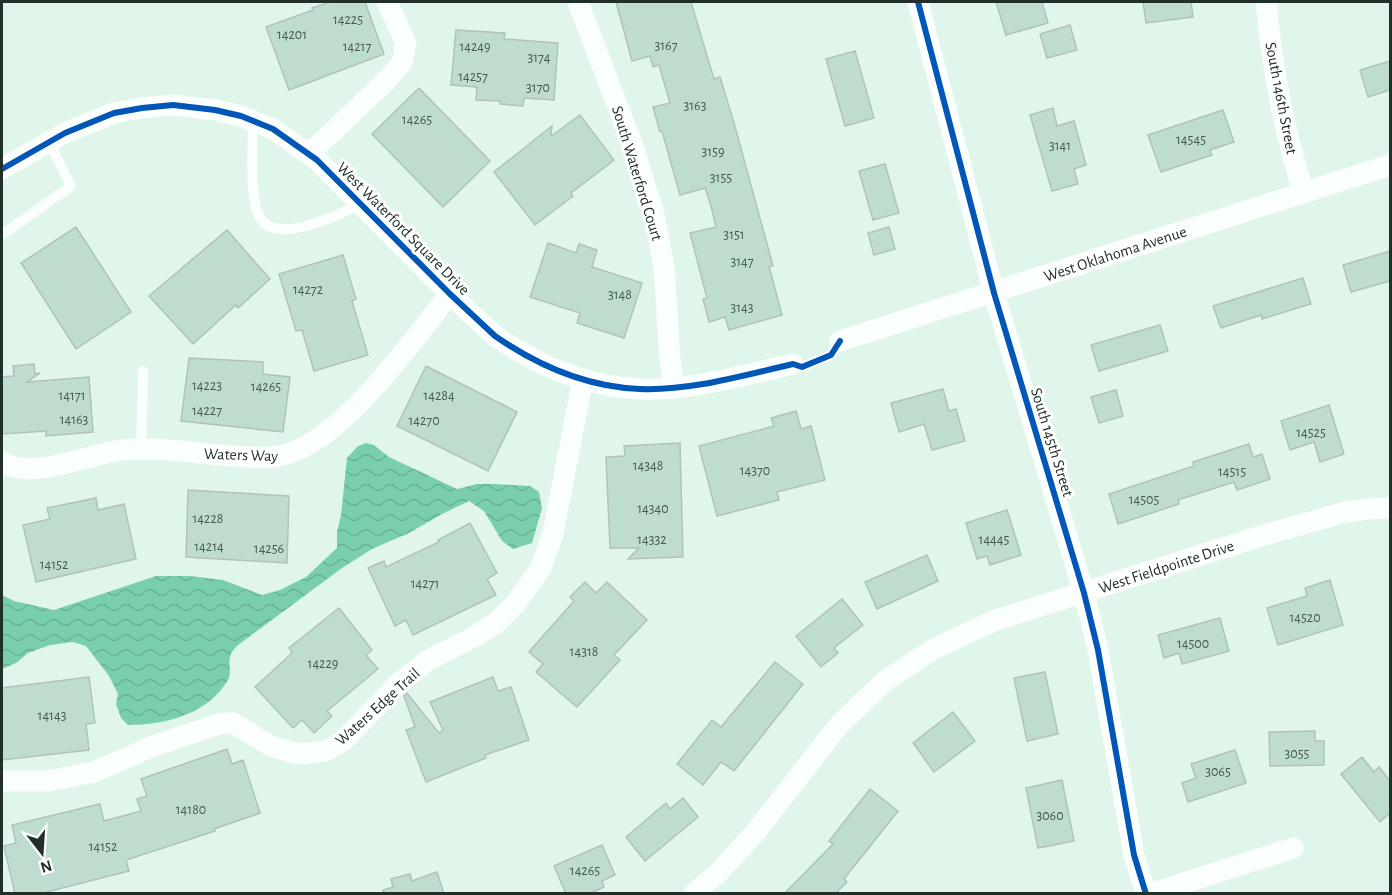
<svg xmlns="http://www.w3.org/2000/svg" width="1392" height="895" font-family="'Alegreya Sans',sans-serif">
	<style>
		.water { fill: url(#water-waves) }
		.building { fill: #beddce; stroke: #b2c2ba; stroke-width: 1.5 }
		.lines { fill: none; stroke-linecap: round; stroke-linejoin: round }
		.lane { stroke: #fafefc; stroke-width: 10 }
		.street { stroke: #fafefc; stroke-width: 21 }
		.cycleway-casing { stroke: #fff; stroke-width: 10 }
		.cycleway { stroke: #0057b8; stroke-width: 6 }
		.labels { text-anchor: middle; stroke-width: 6; stroke-linejoin: round; paint-order: stroke }
		.number-label { font-size: 14px; fill: #485a52 }
		.street-label { font-size: 16px; fill: #202f28; stroke: #fff }
	</style>
	<defs>
		<pattern id="water-waves" width="16" height="10" patternUnits="userSpaceOnUse" patternTransform="scale(1.5)"><rect width="16" height="10" fill="#79cfab"/><path d="M0 5q4-4 8 0t8 0" fill="none" stroke="#68b293"/></pattern>
	</defs>
	<rect width="100%" height="100%" fill="#e1f6eb"/>
	<!-- water -->
	<path class="water" d="M366,443L374,445L389,457L457,489L477,484H494L530,486L539,492L542,508L532,543L513,549L502,541L484,511L469,501L442,514L409,533L372,549L342,568L238,645C235,648 231,652 230,657C228,664 232,673 228,680C208,714 165,725 128,725L121,718L116,704L118,694L109,676L86,646L73,642L50,645L28,653L16,663L2,669V595L14,601L54,610L156,576H190L223,580L262,595L280,590L306,577L337,548V532L341,515L347,458L358,446Z"/>
	<!-- building -->
	<g class="building">
		<polygon points="330,2 365,2 384,54 289,90 266,27 313,10 312,8"/>
		<polygon points="616,2 691,2 714,79 720,77 734,123 773,266 769,266 782,315 729,330 725,317 709,322 703,299 707,298 690,233 716,227 711,206 705,188 680,195 662,131 660,132 653,107 670,103 659,65 653,67 650,56 632,61"/>
		<polygon points="996,2 1042,2 1048,23 1006,35"/>
		<polygon points="1143,2 1191,2 1193,17 1146,23"/>
		<polygon points="1070,25 1077,50 1047,58 1040,34"/>
		<polygon points="456,30 505,33 504,39 558,43 554,100 524,98 523,106 500,104 500,101 476,100 477,87 451,85"/>
		<polygon points="855,51 874,118 845,126 826,59"/>
		<polygon points="1390,61 1390,90 1368,97 1360,70"/>
		<polygon points="419,88 490,161 443,207 372,134"/>
		<polygon points="1053,108 1057,126 1074,121 1086,165 1074,169 1078,184 1052,191 1030,115"/>
		<polygon points="1223,110 1234,142 1210,150 1212,155 1161,172 1148,135"/>
		<polygon points="580,115 614,160 571,193 573,196 535,225 494,172 552,126 551,136"/>
		<polygon points="885,164 899,213 873,220 859,171"/>
		<polygon points="76,227 131,312 76,349 21,263"/>
		<polygon points="889,227 895,249 874,255 868,233"/>
		<polygon points="227,230 270,279 238,308 236,305 193,344 149,296"/>
		<polygon points="548,243 576,253 579,244 597,250 592,267 642,283 624,338 577,323 580,313 530,297"/>
		<polygon points="1390,251 1390,281 1351,292 1343,265"/>
		<polygon points="343,255 356,299 352,301 368,355 314,371 302,330 296,331 279,274"/>
		<polygon points="1303,278 1311,304 1262,319 1261,315 1221,328 1213,306"/>
		<polygon points="1160,325 1168,351 1099,371 1091,345"/>
		<polygon points="189,358 263,362 263,374 290,377 283,432 181,421"/>
		<polygon points="34,364 35,374 40,373 27,382 89,377 93,432 46,436 46,431 2,434 2,377 14,376 13,366"/>
		<polygon points="426,366 517,412 488,471 397,426"/>
		<polygon points="943,389 949,411 956,409 965,441 932,450 924,424 899,432 891,403"/>
		<polygon points="1116,390 1123,416 1099,423 1091,397"/>
		<polygon points="1329,405 1344,454 1320,462 1314,442 1290,450 1281,421"/>
		<polygon points="796,411 801,429 811,426 825,480 777,492 779,500 717,516 699,446 774,426 771,418"/>
		<polygon points="680,443 683,557 628,559 639,548 610,548 606,457 625,456 624,446"/>
		<polygon points="1249,444 1253,457 1262,454 1270,479 1237,490 1234,482 1178,500 1179,504 1118,524 1109,494 1194,466 1193,462"/>
		<polygon points="188,490 289,496 287,563 186,557"/>
		<polygon points="96,498 98,510 124,504 136,559 36,582 23,525 50,519 47,508"/>
		<polygon points="1007,510 1021,555 990,565 987,556 977,559 966,523"/>
		<polygon points="470,523 497,573 487,579 496,595 413,635 406,620 395,626 368,568 384,561 386,567 439,542 438,540"/>
		<polygon points="927,555 938,581 877,609 865,582"/>
		<polygon points="1330,580 1343,625 1278,645 1267,608 1307,596 1305,588"/>
		<polygon points="585,582 596,593 607,582 647,620 614,655 620,660 577,707 536,672 543,664 529,652 574,601 570,597"/>
		<polygon points="842,599 863,625 834,648 838,653 821,667 796,636"/>
		<polygon points="339,608 372,650 366,655 378,669 327,711 332,716 314,733 302,720 293,728 255,687 292,653 289,648"/>
		<polygon points="1220,618 1229,651 1182,664 1179,653 1164,658 1158,635"/>
		<polygon points="775,662 803,684 734,771 721,762 703,785 677,764 712,720 721,727"/>
		<polygon points="1045,672 1058,734 1027,741 1014,678"/>
		<polygon points="89,677 95,723 86,724 89,750 2,760 2,688"/>
		<polygon points="493,677 498,691 511,687 529,740 485,755 486,758 426,782 406,730 415,727 404,696 407,693 439,733 443,730 430,702"/>
		<polygon points="953,712 975,741 934,772 913,743"/>
		<polygon points="1315,731 1315,741 1324,741 1324,765 1270,766 1269,732"/>
		<polygon points="227,749 232,764 243,760 260,813 214,829 215,831 126,860 129,871 39,894 15,894 4,846 16,843 12,825 100,804 104,821 141,811 137,799 147,796 141,779"/>
		<polygon points="1235,750 1246,783 1188,802 1182,783 1196,778 1191,764"/>
		<polygon points="1362,757 1374,772 1379,767 1390,781 1390,813 1380,822 1341,774"/>
		<polygon points="1062,780 1074,841 1038,848 1026,788"/>
		<polygon points="870,789 898,811 844,879 847,882 835,894 784,894 833,844 829,841"/>
		<polygon points="683,798 698,817 645,861 626,837 666,803 670,809"/>
		<polygon points="602,845 615,875 602,881 604,887 589,894 566,894 554,866"/>
		<polygon points="437,872 444,894 383,894 383,890 393,887 391,879 410,874 412,881"/>
	</g>
	<g class="lines">
		<!-- lane -->
		<g class="lane">
			<path d="M253,120C253,145 249,195 259,216C274,247 339,215 360,204"/>
			<polyline points="2,235 71,186 49,142"/>
			<polyline points="141,450 143,371"/>
		</g>
		<!-- street -->
		<g class="street">
			<polyline points="578,2 634,149 654,214 664,267 670,360 674,387"/>
			<polyline points="918,2 994,293 1084,593 1098,650 1134,855 1146,894"/>
			<path d="M1266,2C1272,66 1284,132 1304,193"/>
			<polyline points="309,154 385,82 402,63 406,43 387,2"/>
			<path d="M2,169L65,133L114,113L142,108L173,105L215,110L241,116L273,129L317,160L450,294L495,336C537,365 587,387 640,389C691,391 744,375 793,364"/>
			<polyline points="840,341 1390,165"/>
			<path d="M2,462C32,481 88,454 122,450C172,445 222,460 272,457C335,453 412,341 450,294"/>
			<polyline points="2,781 48,781 94,772 151,747 222,723 233,723 271,746 298,754 326,751 343,741 397,685 427,661 472,638 496,623 515,604 541,568 553,533 583,379"/>
			<polyline points="694,894 719,872 754,834 839,725 885,681 932,650 993,621 1261,536 1346,512 1368,509 1390,508"/>
			<polyline points="1150,894 1293,848"/>
		</g>
		<defs>
			<g id="cycleway">
				<polyline points="918,2 994,293 1084,593 1098,650 1134,855 1146,894"/>
				<path d="M2,169L65,133L114,113L142,108L173,105L215,110L241,116L273,129L317,160L450,294L495,336C537,365 587,387 640,389C691,391 744,375 793,364L802,367L831,355L840,341"/>
			</g>
		</defs>
		<!-- cycleway casing -->
		<use href="#cycleway" class="cycleway-casing"/>
		<!-- cycleway -->
		<use href="#cycleway" class="cycleway"/>
	</g>
	<g class="labels">
		<!-- number labels -->
		<g class="number-label">
			<text x="348" y="24">14225</text>
			<text x="292" y="39">14201</text>
			<text x="666" y="50">3167</text>
			<text x="357" y="51">14217</text>
			<text x="475" y="51">14249</text>
			<text x="539" y="62">3174</text>
			<text x="473" y="81">14257</text>
			<text x="538" y="92">3170</text>
			<text x="695" y="110">3163</text>
			<text x="417" y="124">14265</text>
			<text x="1191" y="144">14545</text>
			<text x="1060" y="150">3141</text>
			<text x="713" y="156">3159</text>
			<text x="721" y="182">3155</text>
			<text x="734" y="239">3151</text>
			<text x="742" y="266">3147</text>
			<text x="308" y="294">14272</text>
			<text x="620" y="299">3148</text>
			<text x="742" y="312">3143</text>
			<text x="207" y="390">14223</text>
			<text x="266" y="391">14265</text>
			<text x="72" y="400">14171</text>
			<text x="439" y="400">14284</text>
			<text x="207" y="415">14227</text>
			<text x="74" y="424">14163</text>
			<text x="424" y="425">14270</text>
			<text x="1311" y="437">14525</text>
			<text x="648" y="470">14348</text>
			<text x="755" y="475">14370</text>
			<text x="1232" y="476">14515</text>
			<text x="1144" y="504">14505</text>
			<text x="653" y="513">14340</text>
			<text x="208" y="523">14228</text>
			<text x="652" y="544">14332</text>
			<text x="994" y="544">14445</text>
			<text x="209" y="551">14214</text>
			<text x="269" y="553">14256</text>
			<text x="54" y="569">14152</text>
			<text x="425" y="588">14271</text>
			<text x="1305" y="622">14520</text>
			<text x="1193" y="648">14500</text>
			<text x="584" y="656">14318</text>
			<text x="323" y="668">14229</text>
			<text x="52" y="720">14143</text>
			<text x="1297" y="758">3055</text>
			<text x="1218" y="776">3065</text>
			<text x="191" y="814">14180</text>
			<text x="1050" y="820">3060</text>
			<text x="103" y="851">14152</text>
			<text x="585" y="875">14265</text>
		</g>
		<!-- street labels -->
		<g class="street-label">
			<text transform="translate(1282 98) rotate(79)" y="6">South 146th Street</text>
			<text transform="translate(638 173) rotate(73)" y="6">South Waterford Court</text>
			<text transform="translate(404 228) rotate(45)" y="6">West Waterford Square Drive</text>
			<text transform="translate(1115 253) rotate(-18)" y="6">West Oklahoma Avenue</text>
			<text transform="translate(1053 442) rotate(73)" y="6">South 145th Street</text>
			<text transform="translate(241 454) rotate(2)" y="6">Waters Way</text>
			<text transform="translate(1166 566) rotate(-18)" y="6">West Fieldpointe Drive</text>
			<text transform="translate(377 706) rotate(-42)" y="6">Waters Edge Trail</text>
		</g>
	</g>
	<!-- border -->
	<rect width="1392" height="895" fill="none" stroke="#202f28" stroke-width="6"/>
	<!-- north arrow -->
	<g transform="translate(42 853) rotate(163)" stroke="#ffffff" stroke-width="4.5" paint-order="stroke">
	<path d="M0-4.5L10 22L0 15L-10 22Z" fill="#202f28"/>
	<text y="-9" font-size="16" font-weight="bold" text-anchor="middle" fill="#202f28">N</text>
	</g>
</svg>
